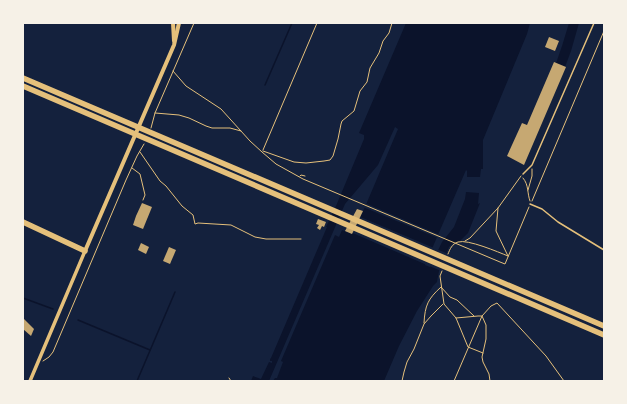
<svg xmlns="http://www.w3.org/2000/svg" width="627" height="404" font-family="Poppins,sans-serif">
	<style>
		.water { fill: #0b132b }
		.pier { fill: #14213d }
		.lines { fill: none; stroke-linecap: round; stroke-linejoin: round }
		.stream { stroke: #0b132b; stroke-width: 1.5 }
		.building { fill: #c6a872 }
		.path { stroke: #e5c07b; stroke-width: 1 }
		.service { stroke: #e5c07b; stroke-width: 1.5 }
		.tertiary { stroke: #e5c07b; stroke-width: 3.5 }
		.secondary { stroke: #e5c07b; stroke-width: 4 }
		.motorway { stroke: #e5c07b; stroke-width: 5.5 }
	</style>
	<rect width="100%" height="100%" fill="#14213d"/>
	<!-- water -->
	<g class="water">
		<polygon points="406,23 530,23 527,34 483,140 483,169 481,169 480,177 467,177 467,171 466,170 425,265 430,267 442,242 454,227 465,199 466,192 479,193 478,204 480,203 468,233 460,241 453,243 449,247 439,271 437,282 433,286 417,311 399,346 384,381 273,381 275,378 277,378 283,362 281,361 335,235 339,237 342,230 352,234 365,207 398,129 395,127 378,165 345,204 269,381 251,381 253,376 261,379 269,362 272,363 272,361 270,361 270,359 271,358 327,227 326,227 336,206 364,139 364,135 359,133"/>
		<polygon points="569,23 579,23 571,51 562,75 522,163 508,157 521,126 527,128 554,69 562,46"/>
	</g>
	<!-- pier -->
	<g class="pier">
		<polygon points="365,203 440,235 438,238 363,207"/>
		<polygon points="358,216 434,248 428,264 429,264 436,249 449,254 441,271 341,228 342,228 351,231"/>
	</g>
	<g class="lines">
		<!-- stream -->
		<g class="stream">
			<polyline points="265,85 292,23"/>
			<polyline points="23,298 53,309"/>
			<polyline points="78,320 150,350"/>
			<polyline points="137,381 175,292"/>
		</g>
	</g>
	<!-- building -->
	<g class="building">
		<polygon points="549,37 559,41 555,51 545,47"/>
		<polygon points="554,62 566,67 524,165 507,156 522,123 527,125"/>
		<polygon points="142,203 152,207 143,229 133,225 136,216"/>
		<polygon points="357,209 363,211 352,234 345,231"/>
		<polygon points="318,219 326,222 324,227 322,226 320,230 317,228 319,225 316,224"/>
		<polygon points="141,243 149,247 146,254 138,250"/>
		<polygon points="169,247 176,250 170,264 163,261"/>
		<polygon points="23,318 34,329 31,336 23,329"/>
	</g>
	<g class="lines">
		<!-- path -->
		<g class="path">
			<polyline points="173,71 186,86 221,109 250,141 262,152 276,164 303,179 500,262 505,264 529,207"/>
			<polyline points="155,113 179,115 189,118 206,126 212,128 230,128 241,131"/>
			<polyline points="151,128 155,113 194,23"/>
			<polyline points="263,150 317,23"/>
			<polyline points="263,151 294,162 306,163 324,161 330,160 333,156 338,139 341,124 342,121 354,111 360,91 367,82 370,68 379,53 383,41 389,33 392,23"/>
			<polyline points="140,152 160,181 166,186 182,206 193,215 195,224 198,223 231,225 255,237 266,239 301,239"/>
			<polyline points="132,168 140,174 145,195 143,200"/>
			<polyline points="300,176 301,175 305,176"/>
			<path d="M523,178C529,185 527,193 530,201"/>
			<polyline points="528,190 532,176 532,169"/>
			<polyline points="532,201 604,31"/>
			<polyline points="498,208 496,231 508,256"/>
			<polyline points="465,241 470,238 498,208 521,176"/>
			<path d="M448,254C450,249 452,244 458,242C468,239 498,252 508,256"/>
			<polyline points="442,271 440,276 444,304 456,318 468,347 483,353"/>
			<polyline points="456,318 478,316 482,316 486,325 486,339 482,357 483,362 489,374 490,381"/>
			<path d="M424,323C425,305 428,299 441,287L450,297L457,300L474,316"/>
			<polyline points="43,361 49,357 53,352 126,180 137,156 144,144"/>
			<polyline points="229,378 231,381"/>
			<polyline points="402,381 404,372 407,362 414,349 424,324 431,316 443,304"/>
			<polyline points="454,381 482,316 491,306 497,303 546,356 564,381"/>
		</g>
		<!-- service -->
		<g class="service">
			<polyline points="523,174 532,165 594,23"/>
			<polyline points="530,204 542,209 558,222 604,250"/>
		</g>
		<!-- tertiary -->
		<polyline class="tertiary" points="30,381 85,251"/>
		<!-- secondary -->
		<g class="secondary">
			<polyline points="173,23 174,41"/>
			<polyline points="85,251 174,45 179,23"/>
		</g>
		<!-- motorway -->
		<g class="motorway">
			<polyline points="23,78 604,326"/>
			<polyline points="23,86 604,335"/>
			<polyline points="23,222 85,251"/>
		</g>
	</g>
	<!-- border -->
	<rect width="627" height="404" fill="none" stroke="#f6f1e7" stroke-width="48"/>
</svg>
